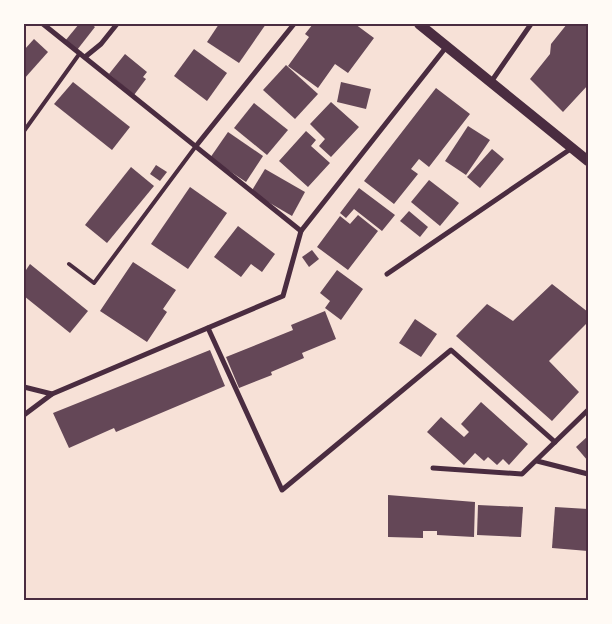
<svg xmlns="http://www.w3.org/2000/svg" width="612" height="624" font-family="'Nunito Sans',sans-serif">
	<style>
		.building { fill: #644757 }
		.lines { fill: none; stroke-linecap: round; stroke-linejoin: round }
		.service { stroke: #4a2c40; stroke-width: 4 }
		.minor { stroke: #4a2c40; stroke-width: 5 }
		.secondary { stroke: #4a2c40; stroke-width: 10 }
		.neatline { fill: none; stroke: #4a2c40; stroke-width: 2 }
	</style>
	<rect width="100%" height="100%" fill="#f7e1d7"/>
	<!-- building -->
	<g class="building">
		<polygon points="79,24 91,24 95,27 77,50 65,41"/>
		<polygon points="219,24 266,24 239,63 207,42"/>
		<polygon points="313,24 355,24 374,38 348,73 335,64 318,88 288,66 309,37 305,34"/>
		<polygon points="567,24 588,24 588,85 563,112 530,79 550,54 551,44"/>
		<polygon points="34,39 48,52 24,79 24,50"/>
		<polygon points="194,49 227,73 207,101 174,76"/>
		<polygon points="125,54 147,72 143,77 146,79 134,95 109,74"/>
		<polygon points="286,65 318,94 295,119 263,90"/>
		<polygon points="73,82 130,127 112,150 54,104"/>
		<polygon points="341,82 371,89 366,109 337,102"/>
		<polygon points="436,88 470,114 429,167 419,159 411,169 418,174 394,204 364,181"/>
		<polygon points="331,102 359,127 331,157 319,146 325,139 310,124"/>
		<polygon points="254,103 288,130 267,155 234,128"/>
		<polygon points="468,126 490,140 466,175 445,161"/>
		<polygon points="306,131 316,140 311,146 330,163 308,187 279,161"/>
		<polygon points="228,132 263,156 246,182 210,158"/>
		<polygon points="492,149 504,159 480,188 467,177"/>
		<polygon points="156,165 167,172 160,181 150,174"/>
		<polygon points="131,167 154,186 107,243 85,225"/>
		<polygon points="265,169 305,192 292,216 251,192"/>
		<polygon points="429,180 459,203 440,226 411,202"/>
		<polygon points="190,187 227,213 188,269 151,244"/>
		<polygon points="359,188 395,215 382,231 354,209 346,218 340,213"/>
		<polygon points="409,211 428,227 420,237 400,221"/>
		<polygon points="358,215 378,231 348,270 317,247 340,216 350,224"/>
		<polygon points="238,226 275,254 262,272 251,264 241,277 214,257"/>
		<polygon points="312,250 319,259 309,267 302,257"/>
		<polygon points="133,262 176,290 163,309 167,312 147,342 100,311"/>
		<polygon points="30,264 88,311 70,333 24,296 24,273"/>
		<polygon points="337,270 363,289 341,320 325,308 330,301 320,293"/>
		<polygon points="552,284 588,312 588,322 549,361 579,392 552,421 456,336 487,304 513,321"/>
		<polygon points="325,311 336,339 302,353 304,358 271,372 272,375 239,388 226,357 293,330 291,325"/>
		<polygon points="415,319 437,334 421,357 399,343"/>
		<polygon points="210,350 225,386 116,432 114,428 69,448 53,413"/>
		<polygon points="481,402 528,444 509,465 503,459 497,465 488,457 484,461 475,453 464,465 427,432 441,417 464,437 469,432 461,424"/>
		<polygon points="588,436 588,461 576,447"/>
		<polygon points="388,495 475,502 474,537 437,535 437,531 423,531 423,538 388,537"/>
		<polygon points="478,505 523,507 521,537 477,535"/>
		<polygon points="555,507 588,509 588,551 552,548"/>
	</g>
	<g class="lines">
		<!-- service -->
		<g class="service">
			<polyline points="24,131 80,53"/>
			<polyline points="69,264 94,283 196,146"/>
		</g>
		<!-- minor -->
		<g class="minor">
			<polyline points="43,24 301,231"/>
			<polyline points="85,57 101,44 117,24"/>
			<polyline points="491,82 531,24"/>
			<polyline points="196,146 294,24"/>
			<polyline points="387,274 572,148"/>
			<polyline points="208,328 282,490 451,350 555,442"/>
			<polyline points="24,387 52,394"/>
			<polyline points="24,415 52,394 283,296 301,231 447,46"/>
			<polyline points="537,461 588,474"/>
			<polyline points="433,468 522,474 588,410"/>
		</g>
		<!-- secondary -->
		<polyline class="secondary" points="419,24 588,161"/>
	</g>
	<!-- border -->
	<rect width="612" height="624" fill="none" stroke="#fffaf5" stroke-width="50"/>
	<rect x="25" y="25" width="562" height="574" class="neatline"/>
</svg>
